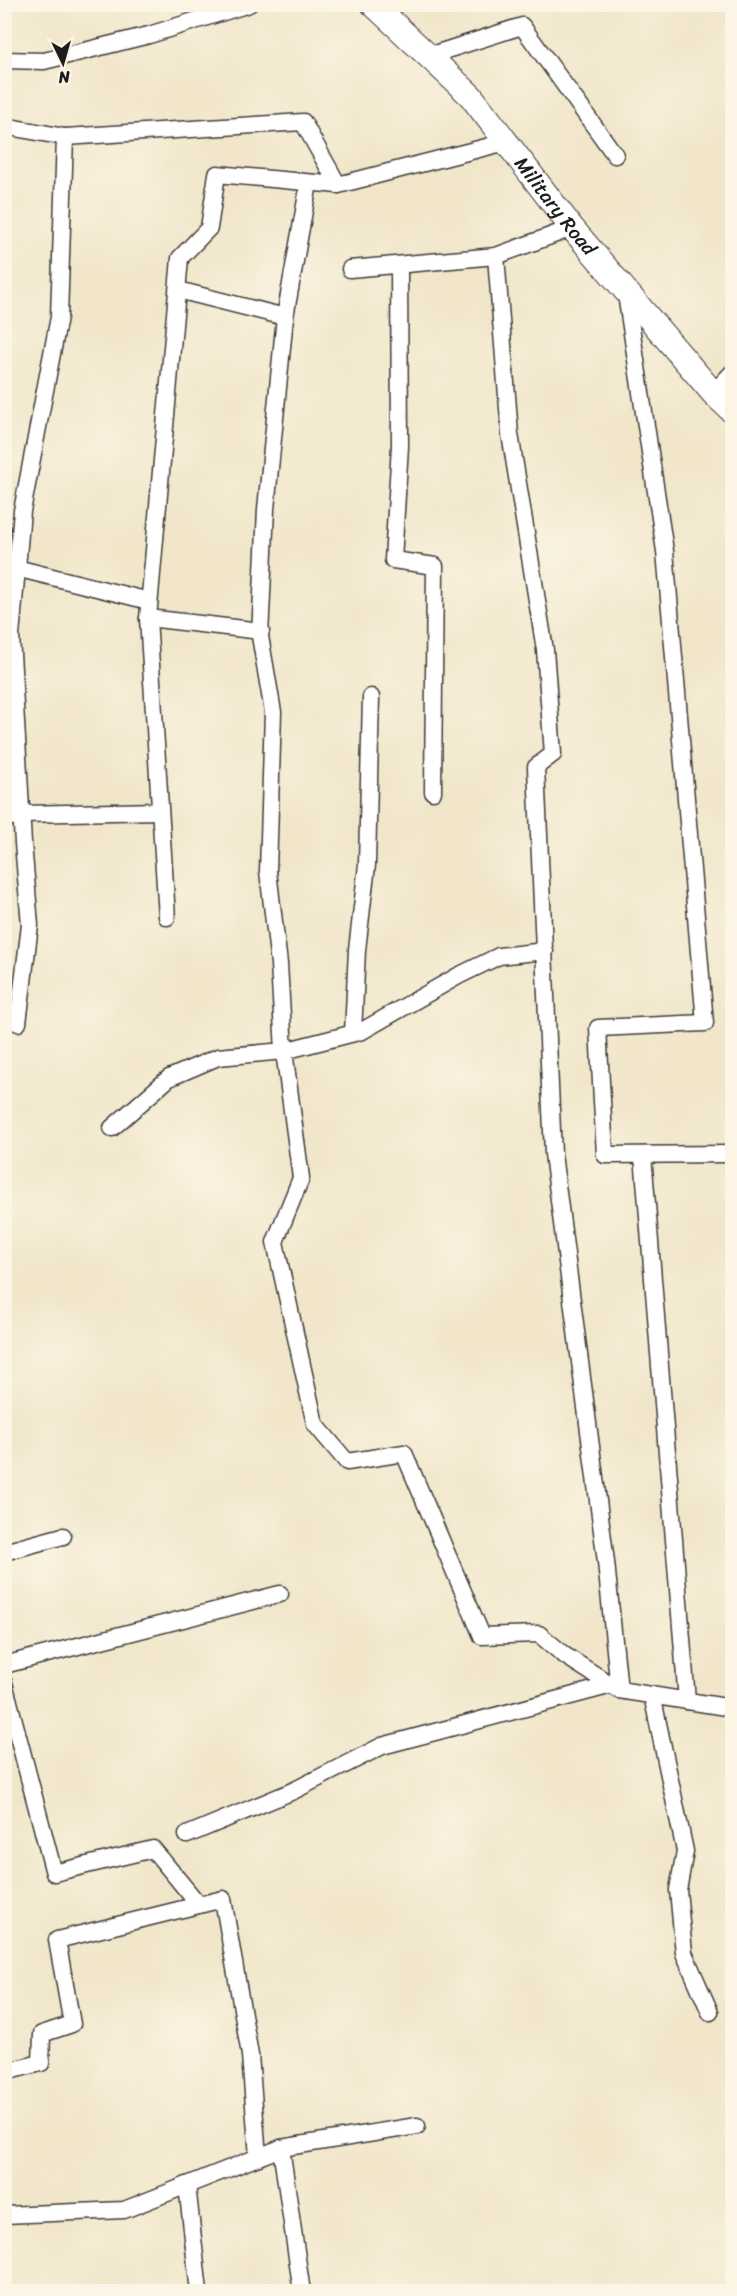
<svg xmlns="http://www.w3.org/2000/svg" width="737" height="2296" font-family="Sriracha,sans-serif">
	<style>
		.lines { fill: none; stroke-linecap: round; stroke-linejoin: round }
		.street-casing { stroke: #3c3a36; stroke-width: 19 }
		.secondary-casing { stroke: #3c3a36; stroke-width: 26 }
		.street { stroke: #fff; stroke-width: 16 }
		.secondary { stroke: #fff; stroke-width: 24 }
		.labels { text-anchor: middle; stroke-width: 5; stroke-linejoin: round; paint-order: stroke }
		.street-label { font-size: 20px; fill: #1c1c1c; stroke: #fcf5e5 }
	</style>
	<rect width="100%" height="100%" fill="#fcf5e5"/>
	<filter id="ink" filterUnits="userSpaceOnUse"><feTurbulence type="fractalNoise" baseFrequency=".0167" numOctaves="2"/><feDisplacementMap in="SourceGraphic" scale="12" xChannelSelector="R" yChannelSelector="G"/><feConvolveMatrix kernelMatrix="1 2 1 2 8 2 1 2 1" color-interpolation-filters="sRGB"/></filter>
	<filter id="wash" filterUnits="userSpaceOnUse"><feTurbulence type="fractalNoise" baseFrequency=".008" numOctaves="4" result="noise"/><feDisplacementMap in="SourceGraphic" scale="24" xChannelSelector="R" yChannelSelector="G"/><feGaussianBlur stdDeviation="1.35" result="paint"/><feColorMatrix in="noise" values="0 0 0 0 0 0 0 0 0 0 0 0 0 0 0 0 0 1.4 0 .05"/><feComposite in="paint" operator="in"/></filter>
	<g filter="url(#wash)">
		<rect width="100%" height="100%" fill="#f1e6ca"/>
	</g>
	<g filter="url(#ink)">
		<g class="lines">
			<defs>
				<g id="street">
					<polyline points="428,56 522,26 615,155"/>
					<polyline points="4,60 44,61 149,35 249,4"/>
					<polyline points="4,126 65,137 303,122 338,185"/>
					<polyline points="309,183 285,317 266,509 260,636 273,712 268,871 279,964 284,1051 301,1178 275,1242 315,1424 347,1462 404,1453 482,1636 539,1634 564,1655 619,1690 732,1708"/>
					<polyline points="496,256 510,434 545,650 553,754 536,767 553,1154 606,1562 619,1690"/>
					<polyline points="399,265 400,446 393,560 435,566 433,792"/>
					<polyline points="350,269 496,256 572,228"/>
					<polyline points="178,290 285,317"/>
					<polyline points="626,294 665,551 705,1023 598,1028 605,1155 732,1154"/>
					<polyline points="713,393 732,373"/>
					<polyline points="4,565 149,601"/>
					<polyline points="148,618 261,631"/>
					<polyline points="4,819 21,814 160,811"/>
					<polyline points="167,917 148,618 180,258 209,228 217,174 338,185 506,142"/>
					<polyline points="18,1023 30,925 23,843 11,636 22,511 59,317 65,137"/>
					<polyline points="353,1033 357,950 367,865 371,697"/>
					<polyline points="112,1128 169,1078 218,1057 284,1051 362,1031 458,976 499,956 545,951"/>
					<polyline points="643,1155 687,1701"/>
					<polyline points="4,1552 63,1536"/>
					<polyline points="4,1665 280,1594"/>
					<polyline points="4,1683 54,1873 153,1849 199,1905"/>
					<polyline points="652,1695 685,1851 678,1890 684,1953 710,2012"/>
					<polyline points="187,1835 293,1791 382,1746 612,1685"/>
					<polyline points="4,2072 41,2063 42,2034 72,2024 57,1940 223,1899 250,2055 258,2157"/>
					<polyline points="281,2148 302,2292"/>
					<polyline points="187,2185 199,2292"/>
					<polyline points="4,2215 124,2210 281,2148 417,2126"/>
				</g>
				<g id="secondary">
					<path id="s1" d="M373,4L471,96L572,228L713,393L732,411"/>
				</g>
			</defs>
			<!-- street casing -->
			<use href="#street" class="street-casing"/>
			<!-- secondary casing -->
			<use href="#secondary" class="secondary-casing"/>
			<!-- street -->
			<use href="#street" class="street"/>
			<!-- secondary -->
			<use href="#secondary" class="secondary"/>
		</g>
	</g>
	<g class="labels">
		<!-- street labels -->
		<g class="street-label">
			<text dy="7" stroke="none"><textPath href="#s1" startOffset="273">Military Road</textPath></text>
		</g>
	</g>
	<!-- margin -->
	<rect width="737" height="2296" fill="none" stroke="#fcf5e5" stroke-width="24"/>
	<!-- north arrow -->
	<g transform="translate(63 63) rotate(175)" stroke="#fcf5e5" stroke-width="4.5" paint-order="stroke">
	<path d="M0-4.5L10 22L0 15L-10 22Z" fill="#1c1c1c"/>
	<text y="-9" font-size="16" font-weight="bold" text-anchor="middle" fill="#1c1c1c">N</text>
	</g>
</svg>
